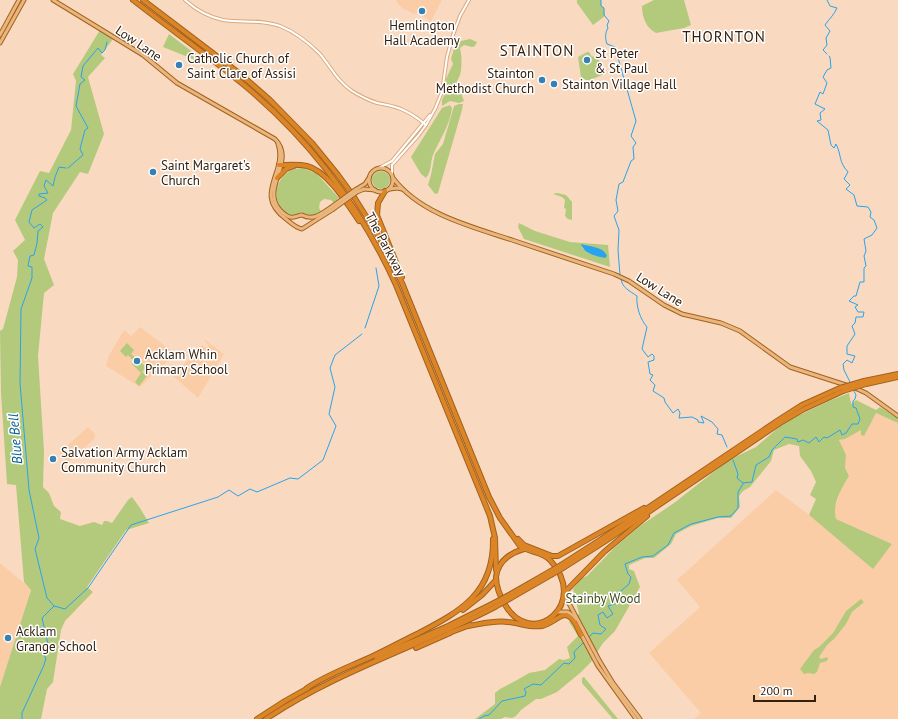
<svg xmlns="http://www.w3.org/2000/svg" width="898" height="719" font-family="'PT Sans',sans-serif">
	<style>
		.built { fill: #fbcda6 }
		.green { fill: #b3ca7d; fill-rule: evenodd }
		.water { fill: #28a3ee }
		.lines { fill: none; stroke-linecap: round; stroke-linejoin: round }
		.stream { stroke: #28a3ee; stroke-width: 1 }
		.minor-casing { stroke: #daa97e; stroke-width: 4 }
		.major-casing { stroke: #a1621f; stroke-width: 5 }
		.highway-casing { stroke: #a1621f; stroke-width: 6 }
		.minor { stroke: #fff; stroke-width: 2 }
		.major { stroke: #eab67d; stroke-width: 3 }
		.highway { stroke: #dc8527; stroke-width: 4 }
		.major-bridge-casing { stroke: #a1621f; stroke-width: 5; stroke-linecap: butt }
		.highway-bridge-casing { stroke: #a1621f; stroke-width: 6; stroke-linecap: butt }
		.major-bridge { stroke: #eab67d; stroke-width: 3 }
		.highway-bridge { stroke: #dc8527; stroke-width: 4 }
		.poi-dot { fill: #3681b4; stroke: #fff; stroke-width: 1.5 }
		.labels { text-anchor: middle; stroke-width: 3; stroke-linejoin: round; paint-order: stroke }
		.poi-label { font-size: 13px; fill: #33200f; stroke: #fff; text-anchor: start }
		.street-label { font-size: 13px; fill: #33200f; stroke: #fff }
		.park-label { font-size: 13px; fill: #414e1e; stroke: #fff }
		.water-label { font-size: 14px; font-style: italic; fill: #025d8e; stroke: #fff }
		.quarter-label { font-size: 15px; letter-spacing: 1px; fill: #33200f; stroke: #fff }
	</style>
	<rect width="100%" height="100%" fill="#f9dac0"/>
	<!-- built -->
	<g class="built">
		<polygon points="396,0 442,0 431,21 417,13 414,14 404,9 399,5"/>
		<polygon points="140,327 173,352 173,356 140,387 106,366 108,357 124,330 131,336"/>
		<polygon points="205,340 224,354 198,398 172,375 193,356 202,345 206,348 209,345 204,341"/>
		<polygon points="876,413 898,423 898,719 694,719 701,713 649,653 700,607 677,580 776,490 809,515 873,568 892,544 836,519 834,511 841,488 849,476 844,468 846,455 839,440 845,439 852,434 862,430"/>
		<polygon points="88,427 95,434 95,438 68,463 59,453"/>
		<polygon points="0,563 31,589 0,687"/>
	</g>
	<!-- green -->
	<g class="green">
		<polygon points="577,0 601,0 601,6 604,8 605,16 593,25 577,3"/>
		<path d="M654,0H684L691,25L684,28L656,33C646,28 642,17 642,6Z"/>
		<polygon points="100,30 113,39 101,55 105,58 88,77 104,134 88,174 80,172 53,213 44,259 54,285 44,293 38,356 44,451 43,487 49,493 54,506 61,512 60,519 80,526 94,522 102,525 104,521 107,521 112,523 128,500 132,497 140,508 149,523 126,530 87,587 93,592 65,621 61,630 53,682 47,689 41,719 0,719 0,687 31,590 24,582 16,485 7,484 1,393 0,331 3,329 17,277 18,260 13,251 25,240 15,220 40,171 49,173 71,130 76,81 73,74"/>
		<polygon points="169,34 199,57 198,61 163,47"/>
		<path d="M470,39L477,42L475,46L472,47L464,45L460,48C462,56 462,68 460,75C458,80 455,84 454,90L457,95L461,92L463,93L462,96L464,101L459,103L450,101L442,106V100L445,94L448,95L446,79L453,64L451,59L456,42Z"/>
		<polygon points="587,52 589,52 592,57 598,54 602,75 590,80 586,80 581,77 578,57"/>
		<polygon points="459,104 463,104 462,110 438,193 435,194 428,185 431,175 435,154 443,144 454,106"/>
		<path d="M450,105L452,108C450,125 440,139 433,155C430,163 432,171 426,178L421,174L411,157L442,108Z"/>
		<path d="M303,168L317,174L339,198L334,203L331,200L324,199L320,202L319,208L321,211C311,217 311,216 301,212C298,213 296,215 292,215C289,215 286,213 284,211C271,200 276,178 290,171C294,169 299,168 303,168Z"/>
		<circle cx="381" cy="180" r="9"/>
		<polygon points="557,193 566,195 572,202 572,220 568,219 565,216 566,209 564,208 565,200 562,197 553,194"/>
		<path d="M519,223L535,231L570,242L608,245L610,267L524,239L518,227ZM582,245L592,248H599L605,258L588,253L582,248Z"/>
		<polygon points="127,343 134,350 131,354 146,367 142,372 147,376 139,386 135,382 141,373 132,364 134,361 128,355 126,357 120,351"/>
		<path d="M849,393L851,404L856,400L876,410L880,407L898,418V423L876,413L864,436L861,435V430L845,439L839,440L846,455L845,468L849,476C841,489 832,504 836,519L892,544L873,569L809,515L816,499L810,495L816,482L811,471L800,456L799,446L789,444L774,450L771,461L750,487L743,491L739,496L740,507L731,518H718L691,526L676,534L671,544L654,558H645L629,565V569L634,571L640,587L615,631L603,643L591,662L580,673L557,692L541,699H536L521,710L516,716L512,718L505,717L501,719H475L495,704V693L500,689L517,680L529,673L545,670L559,659L564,660L570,658L567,647L578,636L569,622L579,614L573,589L582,578L587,576L614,548L640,526L674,503L729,460L756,447L785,422L829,401Z"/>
		<polygon points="861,599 864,602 852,612 846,624 834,639 827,645 819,657 821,659 827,657 828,659 827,661 820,663 817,672 814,674 808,673 804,674 800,669 814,650 819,647 833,633 846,611"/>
		<polygon points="584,677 618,719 613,719 582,683 582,678"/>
	</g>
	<!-- water -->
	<path class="water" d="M581,244C590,247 603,246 607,256L605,258C596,256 584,254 581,244Z"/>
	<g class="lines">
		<!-- stream -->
		<g class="stream">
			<path d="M601,0V6L604,8V15L609,21L607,25L608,28C605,33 605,38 607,44L615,47L636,121L631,136L636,143L633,147L634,159L631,161L623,182L619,184L616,200L618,211L614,216L619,230L618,250L620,275"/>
			<path d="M827,54L823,50L827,45L826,38L830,31L825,25C829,19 834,15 837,8L830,6L827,0"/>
			<path d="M829,56L830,57L831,68L827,70L823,77L827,83L823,94L820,92L815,104L825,109L820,113L821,120L817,121L828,130L831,145L834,148L836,144C842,156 838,161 848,172L844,179L850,185L846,189L854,195L857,206L868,207L871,212L870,217L874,220L877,228L872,235L864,239L866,251L864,256L866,266L864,268V282H860L856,296H854L849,301L858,305L855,307L858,312H864L863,317H856L855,323L852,326L855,334L847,346V354L855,356L852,363L847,360L843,364L844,370L851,384"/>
			<polyline points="68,168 83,155 80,149 85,130 88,128 76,106 80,84 85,80 81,77 83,66 98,48 102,53 105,50 107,42"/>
			<path d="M621,279C622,288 630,291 637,296C636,306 640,319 647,327L642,349L648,357L652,354L654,356V360L648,362L650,374L653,375L650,380L655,385L653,391L664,398L665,402L673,413L678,409L680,413L679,418L692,417L698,420V422L704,423L701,416L712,422L718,429L717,434L722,435L727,447"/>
			<polyline points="365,328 379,286 376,268"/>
			<polyline points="733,460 738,474 737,478 743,483"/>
			<polyline points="743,483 752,482 756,465 769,457 772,450 785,437 797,439 798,442 803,440 809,443 816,437 819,442 824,437 827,438 840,430 842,435 846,433 852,424 858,424 860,419 856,408 853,407 853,401 855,399 856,395 853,389"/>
			<polyline points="54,606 47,598 35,549 39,538 29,490 20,383 21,309 32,278 32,267 28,266 30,256 34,255 37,243 38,231 43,227 40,224 34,228 29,222 32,210 47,200 45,198 39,196 39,194 48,193 44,186 46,180 53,186 55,177 59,167 66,168"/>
			<polyline points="589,637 593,633 601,634 606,629 600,625 598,615 603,612 607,618 613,614 608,606 618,603 615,596 629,584 631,577 628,574 625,564 642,557 653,556 668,545 674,533 691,524 718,517 731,516 738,508 738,492 743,484"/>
			<polyline points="22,719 22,713 44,665 46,658 43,654 48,644 42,618 54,606 65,609 88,588 131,525 218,497 229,490 238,496 250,489 257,492 290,478 298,479 323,460 336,426 329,414 335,387 330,368 335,355 362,334"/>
			<polyline points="479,719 484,716 489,715 502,701 525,696 526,692 524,689 533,684 541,685 564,663 569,664 575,658 574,652 584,642"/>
		</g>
		<defs>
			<g id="minor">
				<path d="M185,0C196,10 209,17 223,20C242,23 261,19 280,26C295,32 309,43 320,54C331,67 337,81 352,91C360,96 368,100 377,103C386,105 395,106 403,110C412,114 419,119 426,125"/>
				<polyline points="379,168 392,161 430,115"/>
				<polyline points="392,175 392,165 418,136 426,125 435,109 442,92 447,57 453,35 460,16 469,0"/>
			</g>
			<g id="major">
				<path d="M53,0L143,55L177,83L275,139C297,161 260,188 280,210C283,213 286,216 290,217C295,218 298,215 302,215C313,221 321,214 330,208"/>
				<polyline points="0,35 19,0"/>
				<polyline points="0,43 24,0"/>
				<path d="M278,144C288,173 252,194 286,219C291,223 296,228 302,229L332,210"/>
				<circle cx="381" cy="180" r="12"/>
				<path d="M393,178C421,215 473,227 515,241C548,252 581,263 614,274L629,281L664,305L682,314L721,323L740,331L790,367L849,386"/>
				<polyline points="390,189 397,188 402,189"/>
				<polyline points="355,190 365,184 369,178"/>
				<polyline points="357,192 364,189 375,190"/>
				<polyline points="855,388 866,393 898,416"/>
				<polyline points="564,594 599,660 613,683 640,719"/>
				<polyline points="557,612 568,612 572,615 575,620"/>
				<polyline points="581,634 598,666 636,719"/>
			</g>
			<g id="highway">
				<path d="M133,0C170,29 208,55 244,85C309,139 361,208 396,285L490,516L495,538L496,570"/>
				<path d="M143,0L239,73L270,100L312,143L338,175L354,197L379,237L402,283L489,497L500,518L520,546C529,553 542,551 550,560C591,604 531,652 504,603C500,595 496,587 496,577C498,561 510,553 524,549"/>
				<path d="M279,165C288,165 298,164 307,166C328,171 348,205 359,221"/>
				<polyline points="277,178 286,169 294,166"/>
				<polyline points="385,191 378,203 377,215 402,277"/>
				<polyline points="864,381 898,374"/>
				<polyline points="866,384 898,377"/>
				<polyline points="518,539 524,545 552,556 558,556 644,508"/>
				<polyline points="561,565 600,540 777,421 802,405 840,388"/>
				<polyline points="563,568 604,542 780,423 804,409 843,391"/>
				<polyline points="564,593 604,552 647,516"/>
				<polyline points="509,595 549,572"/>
				<polyline points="511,598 551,575"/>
				<polyline points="463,610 482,595 496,580"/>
				<path d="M468,626C481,624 495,620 508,622C520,623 530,628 542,626C550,624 556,618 564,615C573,615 577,627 581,635"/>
				<polyline points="449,633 470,625"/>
				<polyline points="416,648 450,633"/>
				<polyline points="376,657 448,626 494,603"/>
				<path d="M307,688C328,674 352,666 375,655C390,648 404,640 419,633C461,611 494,593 493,539"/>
				<polyline points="257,719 285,701 308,688"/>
				<path d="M266,719C337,671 420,646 495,607"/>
			</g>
		</defs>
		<!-- minor casing -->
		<use href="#minor" class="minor-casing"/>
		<!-- major casing -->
		<use href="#major" class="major-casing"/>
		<!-- highway casing -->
		<use href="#highway" class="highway-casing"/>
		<!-- minor -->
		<use href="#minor" class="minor"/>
		<!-- major -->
		<use href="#major" class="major"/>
		<!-- highway -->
		<use href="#highway" class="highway"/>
		<defs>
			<g id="major-bridge">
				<polyline points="330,208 355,190"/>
				<polyline points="332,210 357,192"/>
			</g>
			<g id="highway-bridge">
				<polyline points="840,388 864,381"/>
				<polyline points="843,391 866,384"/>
				<polyline points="549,572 561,565"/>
				<polyline points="551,575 563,568"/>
				<polyline points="494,603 509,595"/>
				<polyline points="495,607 511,598"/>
			</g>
		</defs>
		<!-- major-bridge casing -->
		<use href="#major-bridge" class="major-bridge-casing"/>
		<!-- highway-bridge casing -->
		<use href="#highway-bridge" class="highway-bridge-casing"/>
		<!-- major-bridge -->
		<use href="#major-bridge" class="major-bridge"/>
		<!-- highway-bridge -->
		<use href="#highway-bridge" class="highway-bridge"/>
	</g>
	<!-- markers -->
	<g class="poi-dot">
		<circle cx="422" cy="11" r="4"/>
		<circle cx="587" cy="60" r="4"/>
		<circle cx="179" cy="65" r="4"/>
		<circle cx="542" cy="80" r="4"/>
		<circle cx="554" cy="84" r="4"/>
		<circle cx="153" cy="172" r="4"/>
		<circle cx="137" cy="361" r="4"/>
		<circle cx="53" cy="459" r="4"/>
		<circle cx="8" cy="638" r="4"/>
	</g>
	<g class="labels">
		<!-- poi labels -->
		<g class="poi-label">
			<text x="422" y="30" text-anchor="middle">Hemlington<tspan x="422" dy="15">Hall Academy</tspan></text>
			<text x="595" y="58">St Peter<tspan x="595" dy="15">&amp; St Paul</tspan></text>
			<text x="187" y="63">Catholic Church of<tspan x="187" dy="15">Saint Clare of Assisi</tspan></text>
			<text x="534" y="78" text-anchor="end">Stainton<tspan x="534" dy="15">Methodist Church</tspan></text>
			<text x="562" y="89">Stainton Village Hall</text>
			<text x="161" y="170">Saint Margaret's<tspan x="161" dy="15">Church</tspan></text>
			<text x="145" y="359">Acklam Whin<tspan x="145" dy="15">Primary School</tspan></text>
			<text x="61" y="457">Salvation Army Acklam<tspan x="61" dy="15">Community Church</tspan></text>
			<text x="16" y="636">Acklam<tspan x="16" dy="15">Grange School</tspan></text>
		</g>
		<!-- street labels -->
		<g class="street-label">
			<text transform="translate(139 43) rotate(34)" y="5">Low Lane</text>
			<text transform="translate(386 244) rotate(62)" y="5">The Parkway</text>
			<text transform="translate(660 289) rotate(32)" y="5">Low Lane</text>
		</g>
		<!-- park labels -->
		<g class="park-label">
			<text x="603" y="603">Stainby Wood</text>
		</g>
		<!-- water labels -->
		<g class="water-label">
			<text transform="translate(15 439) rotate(-95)" y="5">Blue Bell</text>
		</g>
		<!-- quarter labels -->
		<g class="quarter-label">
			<text x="724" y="42">THORNTON</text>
			<text x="537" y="56">STAINTON</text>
		</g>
	</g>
	<!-- scale -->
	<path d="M754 695v6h61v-6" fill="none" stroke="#33200f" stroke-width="2"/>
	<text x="760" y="695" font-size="12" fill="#33200f" stroke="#ffffff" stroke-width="3" paint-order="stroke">200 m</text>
</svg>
